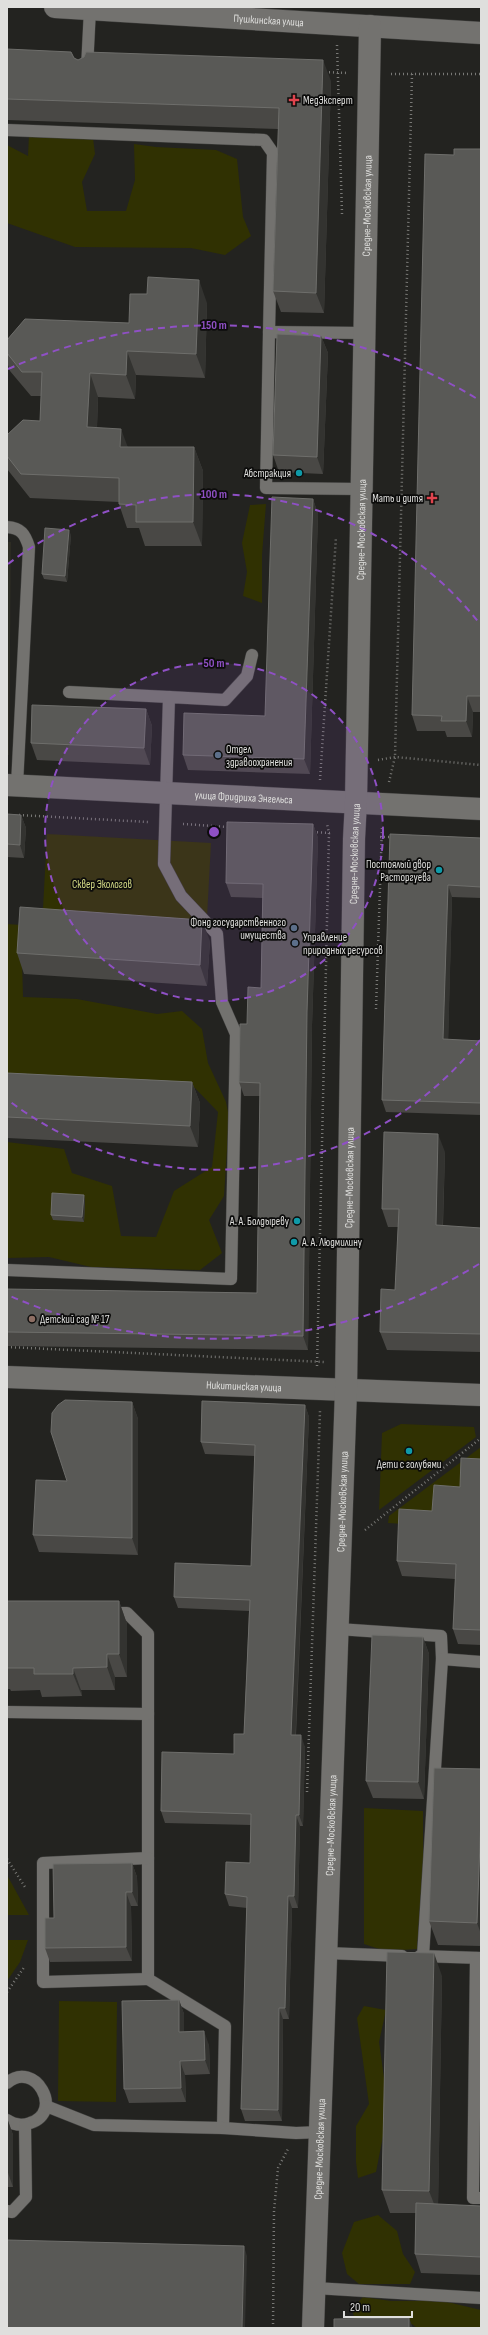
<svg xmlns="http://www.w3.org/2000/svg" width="488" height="2335" font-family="'Sofia Sans Condensed',sans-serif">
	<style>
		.built { fill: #2d2c23 }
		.green { fill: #303102 }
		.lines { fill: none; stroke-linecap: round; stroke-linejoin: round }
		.service-casing { stroke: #3f3f3d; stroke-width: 13 }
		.tertiary-casing { stroke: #3f3f3d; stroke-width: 23 }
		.path { stroke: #797976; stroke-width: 2.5; stroke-dasharray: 1 3; stroke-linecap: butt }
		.service { stroke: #73726f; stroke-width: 12 }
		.tertiary { stroke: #73726f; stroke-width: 22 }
		.wall { fill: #494845 }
		.shaded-wall { fill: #333330 }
		.building { fill: #595956; stroke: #6e6e6b }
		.ring { fill: none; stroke: #8f50c5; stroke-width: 2; stroke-dasharray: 7 5 }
		.health-dot { fill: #e0444e; stroke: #0c0c0b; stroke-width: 1.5 }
		.culture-dot { fill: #0f9aa8; stroke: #0c0c0b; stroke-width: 1.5 }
		.service-dot { fill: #5c6f8a; stroke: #0c0c0b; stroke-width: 1.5 }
		.education-dot { fill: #8d6e63; stroke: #0c0c0b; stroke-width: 1.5 }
		.labels { text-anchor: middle; stroke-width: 3.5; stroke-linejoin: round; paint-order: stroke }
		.street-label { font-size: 11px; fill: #dfdfdd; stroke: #0c0c0b }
		.poi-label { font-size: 11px; fill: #dfdfdd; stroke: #0c0c0b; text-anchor: start }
		.park-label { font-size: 11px; fill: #d3d985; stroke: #0c0c0b }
		.centre { fill: #8f50c5; stroke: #0c0c0b; stroke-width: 2 }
		.ring-label { font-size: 12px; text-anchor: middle; font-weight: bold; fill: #8f50c5; stroke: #0c0c0b; stroke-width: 3.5; stroke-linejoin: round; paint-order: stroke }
	</style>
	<rect width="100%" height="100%" fill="#232320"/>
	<!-- built -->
	<polygon class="built" points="7,542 11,542 9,755 7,755"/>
	<!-- green -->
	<g class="green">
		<polygon points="92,130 95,154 82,182 87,211 126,211 135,180 134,144 156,147 216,150 237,159 243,217 251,236 225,255 191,248 75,247 7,223 7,145 28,156 29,135"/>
		<polygon points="266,504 262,555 262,603 243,596 247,572 242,543 250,505"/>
		<polygon points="47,834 211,843 206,936 42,927"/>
		<polygon points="7,924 21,925 23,997 77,999 157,1014 182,1011 202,1029 208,1063 226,1102 229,1117 224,1196 209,1220 222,1253 200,1270 91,1267 49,1257 7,1258 7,1142 64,1149 72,1173 112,1186 121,1236 156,1237 174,1191 212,1167 218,1112 195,1088 122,1086 7,1074"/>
		<polygon points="401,1424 474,1427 476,1437 379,1510 382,1433"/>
		<polygon points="481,1447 481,1474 465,1502 438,1526 388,1523 389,1516"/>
		<polygon points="364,1808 423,1811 423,1863 417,1949 385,1951 364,1944"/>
		<polygon points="7,1875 29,1915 7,1915"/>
		<polygon points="7,1940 28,1940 20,1962 7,1981"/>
		<polygon points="59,2001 117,2002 116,2102 58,2101"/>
		<polygon points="364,2006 386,2010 379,2042 384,2078 384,2131 376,2172 358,2178 356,2162 356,2126 369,2104 357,2018"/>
		<polygon points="378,2215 397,2231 403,2254 415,2272 410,2284 359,2284 347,2274 342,2253 354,2222"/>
		<polygon points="363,2297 391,2301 443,2301 481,2310 481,2328 417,2328 412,2324 374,2326 355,2321 352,2309"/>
	</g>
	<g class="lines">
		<defs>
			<g id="service">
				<polyline points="87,68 90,9"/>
				<polyline points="7,130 264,140 273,153 269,332"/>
				<polyline points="362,489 266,488 269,332 365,333"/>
				<path d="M7,527C21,528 25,534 29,547L17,785"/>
				<polyline points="69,692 169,697"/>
				<polyline points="7,1270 231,1279 236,1034 222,1002 217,934 181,896 164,864 169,697 225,700 247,676 252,655"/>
				<polyline points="108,1613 127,1613 148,1634 148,1979 225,2026 223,2128"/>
				<polyline points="338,1629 441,1636 442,1659 481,1662"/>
				<polyline points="7,1712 148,1714"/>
				<polyline points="148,1858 43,1863 43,1982 148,1979"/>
				<polyline points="327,1953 402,1956"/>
				<polyline points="420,1956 481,1958"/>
				<polyline points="423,1956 442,1659"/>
				<polyline points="476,1958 473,2198 481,2198"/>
				<path d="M7,2083C35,2059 65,2112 30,2123C22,2126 14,2125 7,2120"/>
				<polyline points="46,2106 94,2125 223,2128 296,2133 321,2132"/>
				<polyline points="7,2211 12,2212 26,2197 25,2125"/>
				<polyline points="315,2288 481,2298"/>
			</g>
			<g id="tertiary">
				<path id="s1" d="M55,7L481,33"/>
				<path id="s2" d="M7,785L481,809"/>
				<path id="s3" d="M7,1377L481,1395"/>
				<path id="s4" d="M313,2328L346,1390L354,839L356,801L370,26"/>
			</g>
		</defs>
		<!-- service casing -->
		<use href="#service" class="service-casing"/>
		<!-- tertiary casing -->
		<use href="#tertiary" class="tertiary-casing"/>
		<!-- path -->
		<g class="path">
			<polyline points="337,45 342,214"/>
			<polyline points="325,72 348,73"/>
			<polyline points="391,74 481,74"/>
			<polyline points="378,760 395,757 481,765"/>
			<polyline points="320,780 336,537"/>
			<polyline points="389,782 395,757 412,74"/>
			<polyline points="19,815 148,822"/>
			<polyline points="183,824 228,827"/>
			<polyline points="313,832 330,833"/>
			<polyline points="380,837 393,837"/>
			<polyline points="376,1009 382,827"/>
			<polyline points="7,1347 324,1362"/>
			<polyline points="317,1366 329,833 327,824"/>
			<polyline points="365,1530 481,1438"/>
			<polyline points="307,1792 320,1411"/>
			<polyline points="7,1859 25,1887"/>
			<polyline points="7,1992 25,1966"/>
			<polyline points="273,2328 274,2211 278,2168 288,2149"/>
		</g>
		<!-- service -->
		<use href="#service" class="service"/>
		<!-- tertiary -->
		<use href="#tertiary" class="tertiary"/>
	</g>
	<!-- wall -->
	<g class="wall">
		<polygon points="7,49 74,58 78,60 331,81 324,313 281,312 273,291 278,129 7,120"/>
		<polygon points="481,149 481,712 473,712 472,737 447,737 445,731 417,731 412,715 454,155"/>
		<polygon points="207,303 205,378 136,375 135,399 98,397 97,428 128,447 194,447 203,471 202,546 145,546 139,528 127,528 119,504 119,502 30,498 7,469 7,435 40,421 41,396 31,396 10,371 7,362 7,340 129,323"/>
		<polygon points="321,336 328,353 323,474 279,472 273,455"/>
		<polygon points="313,499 318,514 310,774 188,770 183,755 265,716"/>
		<polygon points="71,535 67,582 44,579 42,574"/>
		<polygon points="146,709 152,726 150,765 37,760 31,743"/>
		<polygon points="7,814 21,815 26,828 24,858 7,857"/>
		<polygon points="313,824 318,838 312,1026 308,1350 7,1346 7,1289 257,1293 260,1096 244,1096 239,1082 247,1024 261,988 263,898 231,897 226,883"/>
		<polygon points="390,834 481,838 481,898 452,897 448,1040 481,1041 481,1115 386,1112 382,1100"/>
		<polygon points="210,941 207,986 24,974 17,953"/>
		<polygon points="7,1073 192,1082 200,1103 198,1147 7,1138"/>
		<polygon points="445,1152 443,1226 481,1228 481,1352 387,1350 380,1332 395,1290 398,1227 388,1227 382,1209"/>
		<polygon points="85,1200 84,1222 53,1220 51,1215"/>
		<polygon points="132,1402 138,1419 138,1555 39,1552 33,1535 67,1481"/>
		<polygon points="305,1405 309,1417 296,1735 305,1747 303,1826 300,1826 298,1908 292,1908 289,2019 283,2019 282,2121 245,2121 241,2109 247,1908 229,1906 225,1894 250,1863 251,1825 165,1823 161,1811 234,1754 244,1734 249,1611 178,1608 174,1597 251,1566 255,1456 205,1454 201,1442"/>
		<polygon points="481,1459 481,1645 458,1644 453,1629 455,1579 402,1576 397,1561 432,1511 460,1487"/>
		<polygon points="7,1601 119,1601 127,1624 127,1677 115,1677 115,1690 81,1690 82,1696 42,1697 40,1690 11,1691 10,1689 7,1689"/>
		<polygon points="423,1637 429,1654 424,1799 373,1798 366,1781"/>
		<polygon points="481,1769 481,1946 438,1945 429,1921"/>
		<polygon points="132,1863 137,1877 138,1906 131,1906 132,1961 50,1962 45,1948 54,1918"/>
		<polygon points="442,1976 438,2204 481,2206 481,2275 421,2273 415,2254 416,2213 390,2213 382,2190"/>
		<polygon points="179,2000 184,2014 184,2032 209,2045 210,2074 185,2075 186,2102 129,2103 124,2089"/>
		<polygon points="7,2118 13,2135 13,2187 7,2187"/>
	</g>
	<!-- shaded-wall -->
	<g class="shaded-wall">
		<polygon points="323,60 331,81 324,313 316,293"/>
		<polygon points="199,280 207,303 205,378 196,354"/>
		<polygon points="321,336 328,353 323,474 317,457"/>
		<polygon points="127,351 136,375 135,399 126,375"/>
		<polygon points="90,373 98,397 96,451 87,427"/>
		<polygon points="121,429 130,453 120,447"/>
		<polygon points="194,447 203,471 202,546 193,522"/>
		<polygon points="313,499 318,514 310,774 304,759"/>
		<polygon points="69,530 71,535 67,582 65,576"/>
		<polygon points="467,696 473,712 472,737 466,721"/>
		<polygon points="146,709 152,726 150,765 144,748"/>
		<polygon points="21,815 26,828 24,858 20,845"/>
		<polygon points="313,824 318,838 312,1026 308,1350 303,1336 307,1012"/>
		<polygon points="448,885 452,897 448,1051 443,1039"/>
		<polygon points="202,920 210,941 207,986 200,965"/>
		<polygon points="192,1082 200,1103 198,1147 190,1126"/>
		<polygon points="438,1134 445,1152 442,1243 436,1225"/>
		<polygon points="84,1195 85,1200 84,1222 82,1217"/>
		<polygon points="132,1402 138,1419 138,1555 132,1538"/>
		<polygon points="305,1405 309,1417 295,1747 291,1735"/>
		<polygon points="119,1601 127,1624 127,1677 119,1654"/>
		<polygon points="423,1637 429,1654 424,1799 418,1782"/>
		<polygon points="107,1654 115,1677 115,1690 107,1667"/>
		<polygon points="73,1668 81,1690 82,1696 73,1674"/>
		<polygon points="301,1735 305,1747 303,1826 299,1815"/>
		<polygon points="296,1815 300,1826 298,1908 294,1896"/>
		<polygon points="481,1816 481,1934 477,1923"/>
		<polygon points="132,1863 137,1877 138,1906 132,1892"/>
		<polygon points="126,1892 131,1906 132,1961 126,1947"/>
		<polygon points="288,1896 292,1908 289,2019 285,2008"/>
		<polygon points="434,1953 442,1976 438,2214 429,2191"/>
		<polygon points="179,2000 184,2014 184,2046 179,2032"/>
		<polygon points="279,2008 283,2019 282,2121 278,2110"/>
		<polygon points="204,2031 209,2045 210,2074 205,2060"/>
		<polygon points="180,2061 185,2075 186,2102 181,2088"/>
		<polygon points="7,2118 13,2135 13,2187 7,2170"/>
		<polygon points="244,2246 247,2256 245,2328 242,2328"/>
		<polygon points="409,2318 413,2328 409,2328"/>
	</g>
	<!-- building -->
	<g class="building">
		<polygon points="7,49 71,52 74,58 78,60 84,57 86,52 323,60 316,293 273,291 279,108 7,99"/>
		<polygon points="454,149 481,149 481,696 467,696 466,721 441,721 442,716 412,715 425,154 454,155"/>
		<polygon points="148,277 199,280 196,354 127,351 126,375 90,373 87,427 121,429 120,447 194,447 193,522 136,522 136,505 119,504 119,478 21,474 7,456 7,435 23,420 40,421 42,372 22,372 7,353 7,340 25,319 129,323 130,294 147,294"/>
		<polygon points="277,334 321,336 317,457 273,455"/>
		<polygon points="272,497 313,499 304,759 183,755 184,713 265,716"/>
		<polygon points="45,528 69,530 65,576 42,574"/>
		<polygon points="32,705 146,709 144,748 31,743"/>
		<polygon points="7,814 21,815 20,845 7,844"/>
		<polygon points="227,822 313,824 307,1012 303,1336 7,1332 7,1289 257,1293 260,1083 239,1082 240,1024 247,1024 248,987 261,988 263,884 226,883"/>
		<polygon points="390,834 481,838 481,887 448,885 443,1039 481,1041 481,1103 382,1100"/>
		<polygon points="20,907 202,920 200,965 17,953"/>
		<polygon points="7,1073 192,1082 190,1126 7,1117"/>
		<polygon points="384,1132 438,1134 436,1225 481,1228 481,1334 380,1332 381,1289 395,1290 399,1209 382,1209"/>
		<polygon points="52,1193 84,1195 82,1217 51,1215"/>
		<polygon points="65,1400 132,1402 132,1538 33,1535 36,1480 67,1481 51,1432 52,1413 58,1405"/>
		<polygon points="202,1401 305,1405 291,1735 301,1735 299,1815 296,1815 294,1896 288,1896 285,2008 279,2008 278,2110 241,2109 247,1897 225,1894 226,1862 250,1863 251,1814 161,1811 162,1752 234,1754 234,1734 244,1734 250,1600 174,1597 175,1563 251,1566 255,1445 201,1442"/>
		<polygon points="461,1458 481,1459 481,1630 453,1629 456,1564 397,1561 399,1509 432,1511 434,1485 460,1487"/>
		<polygon points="7,1601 119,1601 119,1654 107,1654 107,1667 73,1668 73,1674 34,1674 34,1668 7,1668"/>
		<polygon points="372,1635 423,1637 418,1782 366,1781"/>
		<polygon points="434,1768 481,1769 481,1816 477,1923 429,1921"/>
		<polygon points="132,1863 132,1892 126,1892 126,1947 45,1948 45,1918 54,1918 53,1864"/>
		<polygon points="387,1952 434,1953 429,2191 382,2190"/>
		<polygon points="179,2000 179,2032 204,2031 205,2060 180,2061 181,2088 124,2089 122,2001"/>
		<polygon points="416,2203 481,2206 481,2257 415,2254"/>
		<polygon points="7,2240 244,2246 242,2328 7,2328"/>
		<polygon points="409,2318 409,2328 334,2328 334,2319"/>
	</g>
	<!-- distance rings -->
	<circle cx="214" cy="832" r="169" fill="#8f50c5" fill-opacity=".12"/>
	<g class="ring">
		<circle cx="214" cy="832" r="169"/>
		<path d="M480 1040A338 338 0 0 1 8 1100M8 564A338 338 0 0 1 480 624"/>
		<path d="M479 1264A507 507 0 0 1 8 1295M8 369A507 507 0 0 1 479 400"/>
	</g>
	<!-- markers -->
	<g class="health-dot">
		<path d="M292 94h4v4h4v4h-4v4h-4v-4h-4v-4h4z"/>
		<path d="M430 492h4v4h4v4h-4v4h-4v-4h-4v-4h4z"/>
	</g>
	<g class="culture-dot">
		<circle cx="299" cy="473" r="4"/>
		<circle cx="439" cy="870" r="4"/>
		<circle cx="297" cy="1221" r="4"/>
		<circle cx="294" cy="1242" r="4"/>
		<circle cx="409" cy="1451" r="4"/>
	</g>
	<g class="service-dot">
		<circle cx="218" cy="755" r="4"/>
		<circle cx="294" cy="928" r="4"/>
		<circle cx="295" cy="943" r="4"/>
	</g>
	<circle class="education-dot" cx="32" cy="1319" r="4"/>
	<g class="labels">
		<!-- street labels -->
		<g class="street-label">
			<text dy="4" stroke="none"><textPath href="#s1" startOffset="214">Пушкинская улица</textPath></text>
			<text dy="4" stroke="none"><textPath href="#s4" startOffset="2123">Средне-Московская улица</textPath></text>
			<text dy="4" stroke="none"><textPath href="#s4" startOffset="1799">Средне-Московская улица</textPath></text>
			<text dy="4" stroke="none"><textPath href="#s2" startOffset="237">улица Фридриха Энгельса</textPath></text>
			<text dy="4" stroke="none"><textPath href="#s4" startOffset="1475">Средне-Московская улица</textPath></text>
			<text dy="4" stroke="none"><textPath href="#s4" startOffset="1151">Средне-Московская улица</textPath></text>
			<text dy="4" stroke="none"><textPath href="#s3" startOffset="237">Никитинская улица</textPath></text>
			<text dy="4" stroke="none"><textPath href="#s4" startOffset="827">Средне-Московская улица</textPath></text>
			<text dy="4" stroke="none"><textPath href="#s4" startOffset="503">Средне-Московская улица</textPath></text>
			<text dy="4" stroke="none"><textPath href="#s4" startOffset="179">Средне-Московская улица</textPath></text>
		</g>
		<!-- poi labels -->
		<g class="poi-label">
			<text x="303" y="104">МедЭксперт</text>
			<text x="291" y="477" text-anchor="end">Абстракция</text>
			<text x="423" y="502" text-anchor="end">Мать и дитя</text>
			<text x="226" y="753">Отдел<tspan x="226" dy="13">здравоохранения</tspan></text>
			<text x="431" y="868" text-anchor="end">Постоялый двор<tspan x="431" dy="13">Расторгуева</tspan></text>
			<text x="286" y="926" text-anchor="end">Фонд государственного<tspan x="286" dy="13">имущества</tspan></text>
			<text x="303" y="941">Управление<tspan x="303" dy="13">природных ресурсов</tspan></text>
			<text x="289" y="1225" text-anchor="end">А. А. Болдыреву</text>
			<text x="302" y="1246">А. А. Людмилину</text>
			<text x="40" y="1323">Детский сад № 17</text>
			<text x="409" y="1468" text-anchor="middle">Дети с голубями</text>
		</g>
		<!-- park labels -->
		<g class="park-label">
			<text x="102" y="888">Сквер Экологов</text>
		</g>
	</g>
	<circle cx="214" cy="832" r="6" class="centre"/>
	<g class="ring-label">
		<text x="214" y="329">150 m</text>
		<text x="214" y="498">100 m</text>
		<text x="214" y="667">50 m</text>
	</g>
	<!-- border -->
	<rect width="488" height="2335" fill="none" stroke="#dfdfdd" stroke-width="16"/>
	<!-- scale -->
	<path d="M344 2311v6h68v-6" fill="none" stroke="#dfdfdd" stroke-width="2"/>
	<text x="350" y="2311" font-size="12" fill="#dfdfdd" stroke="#0c0c0b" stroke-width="3" paint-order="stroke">20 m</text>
</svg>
